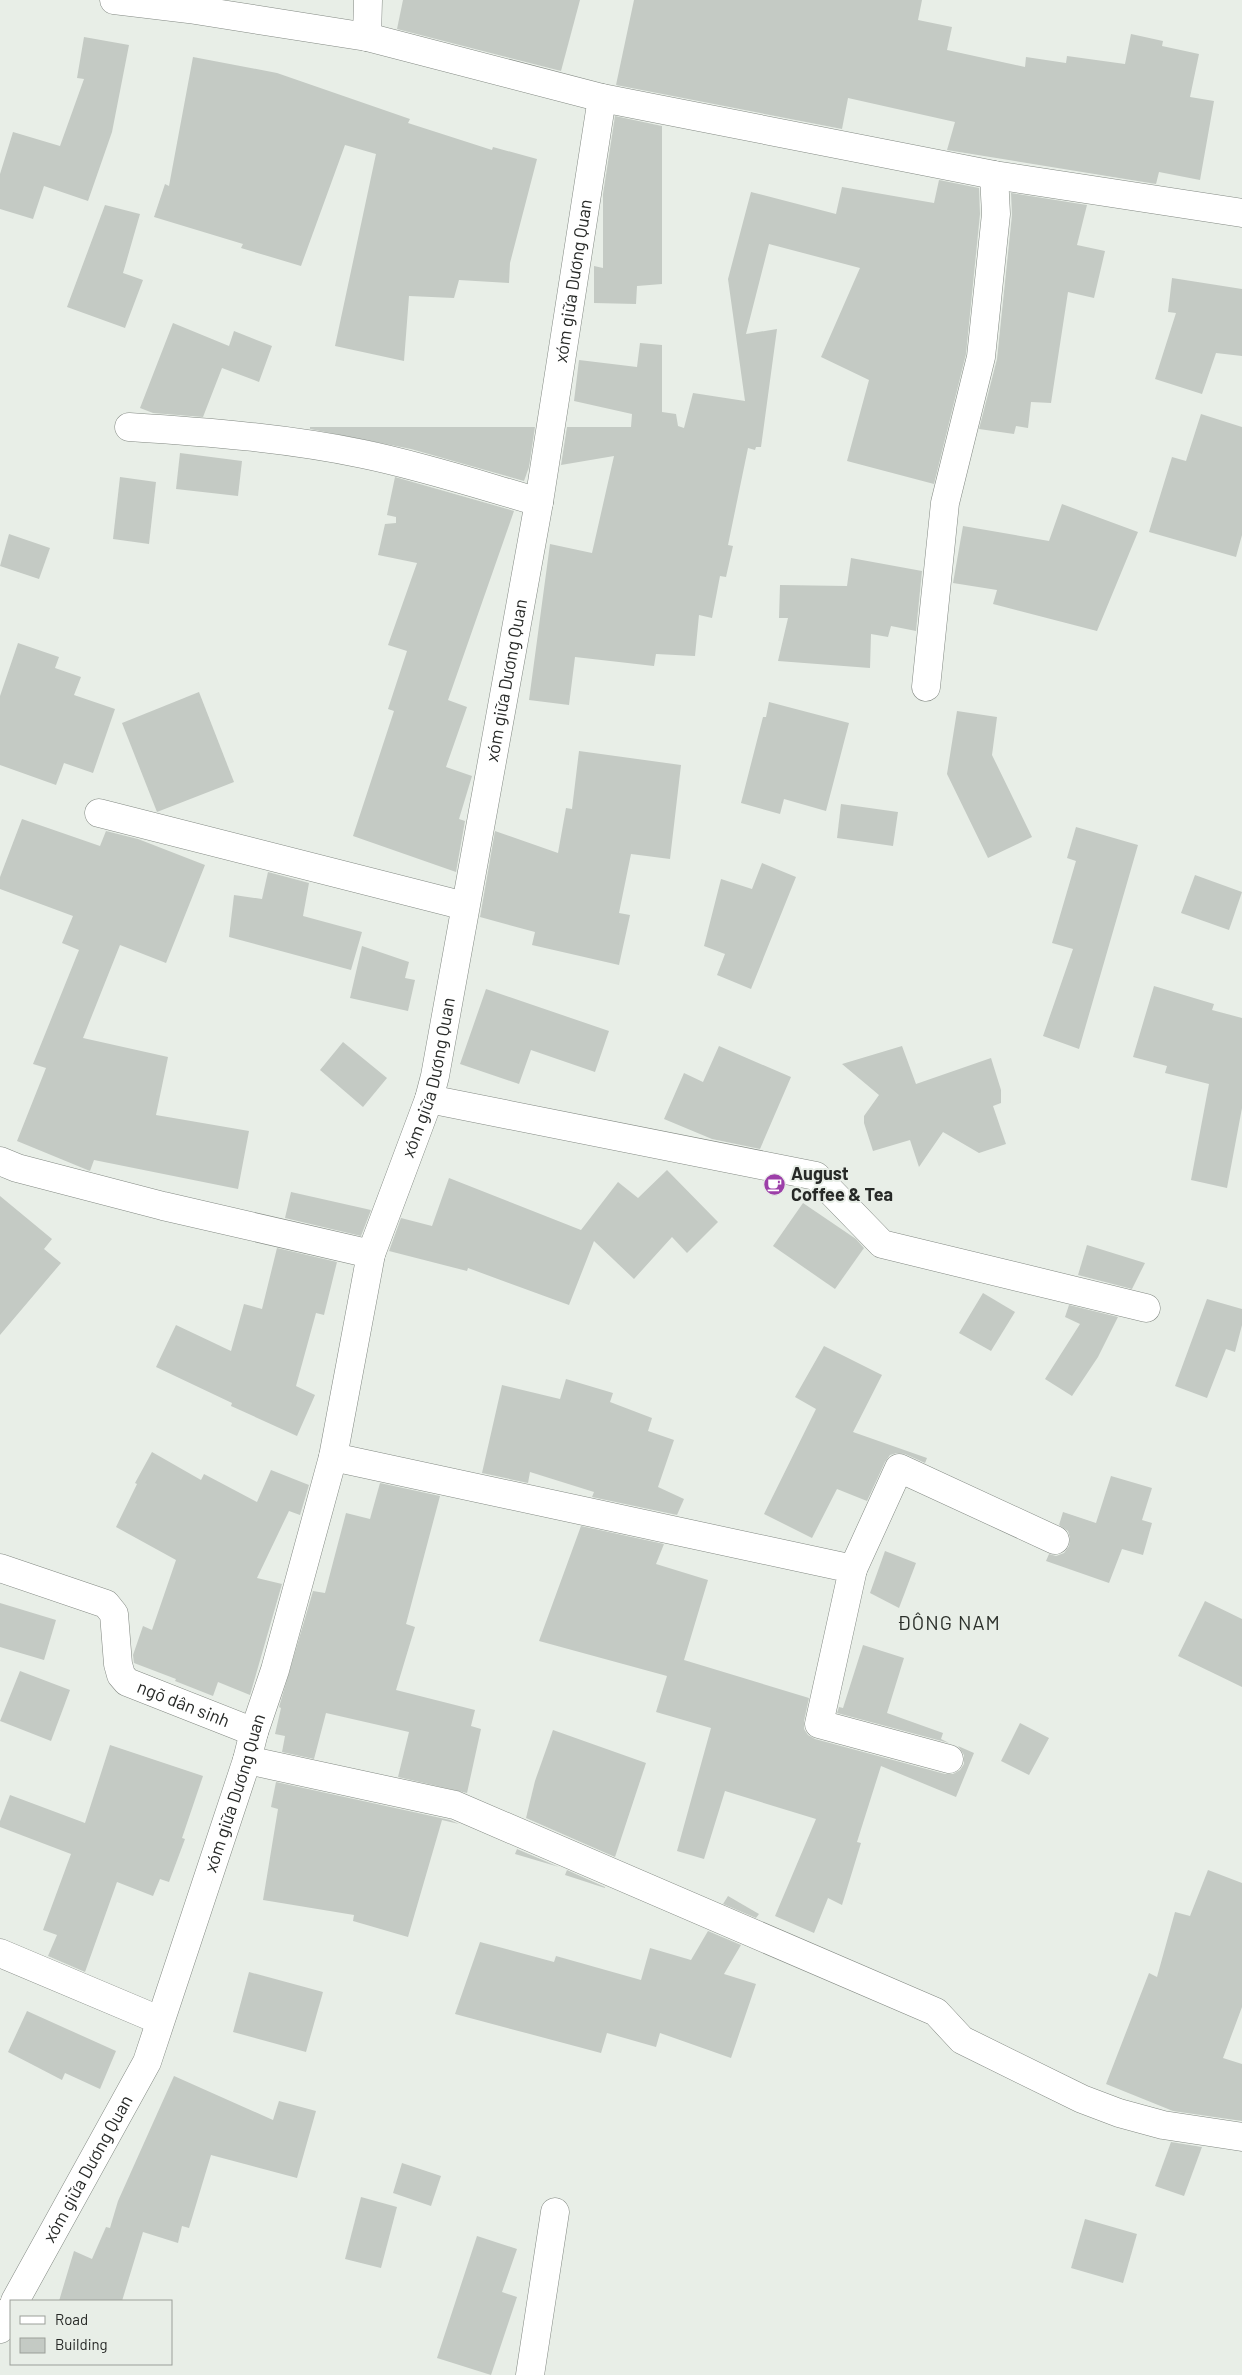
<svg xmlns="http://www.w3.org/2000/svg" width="1242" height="2375" font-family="Barlow,sans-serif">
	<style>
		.building { fill: #c4cac4 }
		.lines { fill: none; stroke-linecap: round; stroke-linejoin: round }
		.minor-casing { stroke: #838983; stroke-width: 29 }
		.minor { stroke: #fff; stroke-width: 28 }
		.labels { text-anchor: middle; stroke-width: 4; stroke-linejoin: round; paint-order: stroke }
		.street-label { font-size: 18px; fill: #272927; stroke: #e8eee7 }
		.poi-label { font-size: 18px; font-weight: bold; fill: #272927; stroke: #e8eee7; text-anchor: start }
		.quarter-label { font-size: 20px; letter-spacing: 1px; fill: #2c302b; stroke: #e8eee7 }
	</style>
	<rect width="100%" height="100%" fill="#e8eee7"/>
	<!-- building -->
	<g class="building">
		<polygon points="403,0 580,0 561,71 397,29"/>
		<polygon points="634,0 922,0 918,20 952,27 947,50 1025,67 1026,57 1066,63 1067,56 1125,64 1131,34 1163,41 1162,46 1199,54 1190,97 1214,101 1200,180 1159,172 1156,184 947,150 955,122 848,98 842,129 616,85"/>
		<polygon points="84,37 129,45 112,132 88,201 44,186 33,219 0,209 0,174 13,132 60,146 84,79 77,78"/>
		<polygon points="193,57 277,73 410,119 408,123 492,150 493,147 537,159 510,263 509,283 459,280 454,298 409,296 404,361 335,346 376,154 345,145 301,266 241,248 243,244 154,217 165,184 169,186"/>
		<polygon points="615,116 662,126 662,284 637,286 636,304 594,303 594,266 603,268 603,194"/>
		<polygon points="939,180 979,188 980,214 966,354 934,484 847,461 869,380 821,357 860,268 769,244 746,334 777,329 761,447 756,447 755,450 748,448 728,545 733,546 726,577 720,576 712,618 699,615 695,656 656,654 654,666 575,657 569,705 529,700 550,544 592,553 614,456 561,465 567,427 631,427 632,414 574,401 579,360 637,367 640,343 662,345 662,412 676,414 678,426 684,428 693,393 745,401 728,279 751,192 836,214 842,187 934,203"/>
		<polygon points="1011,193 1087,205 1077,245 1105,251 1094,298 1068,292 1051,403 1031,402 1028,428 1016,426 1014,434 979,429 997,359 1012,215"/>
		<polygon points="105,205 140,214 123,273 143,280 125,328 67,307"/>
		<polygon points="1172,278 1242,289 1242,356 1216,353 1202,394 1155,379 1176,313 1168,312"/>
		<polygon points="173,323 229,346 234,331 272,346 259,382 222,368 203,417 153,413 140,408"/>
		<polygon points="1201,414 1242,427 1242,535 1236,557 1149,532 1172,457 1186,461"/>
		<polygon points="310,427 535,427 529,467 524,481 411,449 310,429"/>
		<polygon points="180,453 242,461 238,496 176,489"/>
		<polygon points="120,477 156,482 149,544 113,539"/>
		<polygon points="395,477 514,511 448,700 467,707 446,767 472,776 459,819 465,821 456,872 353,836 394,711 388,709 407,651 388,645 417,563 378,555 385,524 396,523 396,517 387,515"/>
		<polygon points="1062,504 1138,532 1097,631 993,604 997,590 953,583 963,526 1049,541"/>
		<polygon points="9,534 50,548 39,579 0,566"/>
		<polygon points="851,558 922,571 916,631 891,626 888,637 871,634 870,668 778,661 788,618 779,618 780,585 847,586"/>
		<polygon points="18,643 59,657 55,668 81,677 74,695 115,709 93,773 64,763 56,785 0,765 0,696"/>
		<polygon points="199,692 234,782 157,812 122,723"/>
		<polygon points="769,702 849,723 826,811 784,799 780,814 741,803 763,717 766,717"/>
		<polygon points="957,711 997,717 992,755 1032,837 988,858 947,774"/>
		<polygon points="579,751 681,765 670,859 631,854 619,913 630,915 619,965 532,945 535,932 480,917 495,831 558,853 566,808 572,809"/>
		<polygon points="841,804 898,812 893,846 837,838"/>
		<polygon points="22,819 100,846 106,831 138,839 205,865 166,963 120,945 83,1038 168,1057 156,1115 249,1131 238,1189 94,1160 90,1171 17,1141 46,1068 33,1064 79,950 62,943 73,916 0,889 0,877"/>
		<polygon points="1076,827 1138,845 1079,1049 1043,1036 1073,949 1052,943 1076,861 1067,858"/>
		<polygon points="762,863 796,877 751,989 717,975 725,954 704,946 721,879 752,889"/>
		<polygon points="268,872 309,883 303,916 362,932 351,970 229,937 234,895 262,899"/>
		<polygon points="1195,875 1242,892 1229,930 1181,913"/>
		<polygon points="362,946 409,962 405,978 415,980 408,1011 350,998"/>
		<polygon points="1154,986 1214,1004 1212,1010 1242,1018 1242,1108 1227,1188 1191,1180 1209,1084 1165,1073 1167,1066 1133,1057"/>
		<polygon points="486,989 609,1031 595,1072 531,1050 519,1084 460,1064"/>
		<polygon points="343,1042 387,1078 363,1107 320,1070"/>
		<polygon points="719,1046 791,1077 760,1149 712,1139 664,1119 684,1073 703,1082"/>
		<polygon points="902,1046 916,1084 991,1058 1001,1090 1001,1103 993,1106 1006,1144 979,1153 943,1132 919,1167 910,1140 873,1151 864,1123 864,1116 879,1095 842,1064"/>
		<polygon points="667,1170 718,1222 687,1253 672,1237 634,1279 594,1241 569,1305 468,1268 467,1271 389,1251 401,1218 432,1226 449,1178 581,1230 618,1182 638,1198"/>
		<polygon points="291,1192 371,1210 361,1236 285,1218"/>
		<polygon points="0,1196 52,1239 44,1249 61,1263 0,1335"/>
		<polygon points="803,1203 856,1239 864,1248 835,1289 773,1246"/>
		<polygon points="1087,1245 1145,1263 1132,1289 1078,1275"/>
		<polygon points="277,1248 337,1262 324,1315 316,1313 296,1386 315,1395 297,1436 231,1406 232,1403 156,1367 176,1325 231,1351 244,1304 262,1309"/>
		<polygon points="983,1293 1015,1312 991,1351 959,1333"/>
		<polygon points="1207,1299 1242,1309 1242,1325 1235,1352 1226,1349 1207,1398 1175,1386"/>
		<polygon points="1069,1305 1118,1317 1098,1357 1072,1396 1045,1379 1080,1324 1065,1317"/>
		<polygon points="824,1346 882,1375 853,1432 927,1458 925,1463 905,1454 897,1453 890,1455 885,1462 867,1501 837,1489 812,1538 764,1514 816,1409 795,1397"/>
		<polygon points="566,1379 613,1393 610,1402 652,1418 648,1431 674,1440 658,1487 684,1499 677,1515 592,1497 594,1492 530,1472 528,1483 482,1473 502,1385 560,1399"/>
		<polygon points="152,1452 201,1480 204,1474 257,1502 271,1470 309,1485 300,1515 289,1511 257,1578 282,1584 250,1695 218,1682 213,1696 175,1681 176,1679 134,1663 133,1655 143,1626 152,1630 176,1560 116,1527 137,1484 135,1483"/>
		<polygon points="1111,1476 1152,1488 1142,1520 1152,1523 1143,1555 1122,1549 1109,1583 1046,1561 1049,1554 1056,1556 1064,1553 1069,1546 1070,1538 1068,1531 1059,1525 1063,1512 1096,1523"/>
		<polygon points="380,1483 440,1496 406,1624 415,1627 396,1690 475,1710 471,1726 481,1729 467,1793 398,1777 409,1732 326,1713 314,1759 282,1752 285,1736 275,1734 281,1708 279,1707 313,1591 325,1593 346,1513 370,1519"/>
		<polygon points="581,1526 664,1544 656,1564 708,1580 684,1660 809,1698 804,1721 804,1729 808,1735 815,1739 945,1774 953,1774 960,1770 964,1764 964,1755 958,1746 974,1753 956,1797 881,1766 857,1842 861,1843 842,1905 828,1898 814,1933 775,1916 816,1819 725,1791 704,1859 677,1851 711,1728 656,1712 667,1676 539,1641"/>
		<polygon points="885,1551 916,1563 899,1608 870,1593"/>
		<polygon points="1205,1601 1242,1619 1242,1687 1178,1656"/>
		<polygon points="0,1603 56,1620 44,1660 0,1647"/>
		<polygon points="863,1645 904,1658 887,1713 943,1733 941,1739 949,1743 837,1713 839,1707 843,1708"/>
		<polygon points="20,1671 70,1690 51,1741 0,1721"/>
		<polygon points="1020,1723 1049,1738 1029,1775 1001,1761"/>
		<polygon points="553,1730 646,1763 615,1857 526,1818 535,1781"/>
		<polygon points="110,1745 203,1776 182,1838 185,1839 169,1882 160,1879 153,1896 117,1882 85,1972 48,1956 57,1935 43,1930 71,1854 0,1827 0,1821 10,1795 85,1823"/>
		<polygon points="276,1782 450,1820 459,1824 442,1820 408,1937 353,1921 354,1915 263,1900 278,1809 271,1807"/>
		<polygon points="517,1849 559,1867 515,1854"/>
		<polygon points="567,1870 605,1887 605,1888 565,1875"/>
		<polygon points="1208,1870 1242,1883 1242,2007 1223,2058 1242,2064 1242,2121 1173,2111 1106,2084 1149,1973 1157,1977 1175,1912 1190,1916"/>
		<polygon points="728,1896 759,1914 756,1918 723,1904"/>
		<polygon points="708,1931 741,1945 724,1974 756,1984 731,2058 660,2033 656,2047 607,2033 601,2053 455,2014 480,1942 554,1962 556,1956 641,1980 650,1948 691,1960"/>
		<polygon points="249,1972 323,1992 306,2052 233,2032"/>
		<polygon points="27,2011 116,2051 100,2089 65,2073 62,2080 8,2052"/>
		<polygon points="174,2076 273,2120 279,2101 316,2111 297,2178 211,2155 189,2228 182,2226 178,2243 143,2232 122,2301 59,2301 74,2251 92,2259 106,2227 110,2228 118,2201"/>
		<polygon points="1171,2142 1202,2147 1184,2196 1155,2186"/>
		<polygon points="402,2163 441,2176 431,2206 393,2193"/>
		<polygon points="361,2197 397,2207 381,2268 345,2259"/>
		<polygon points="1085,2219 1137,2234 1123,2283 1071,2268"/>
		<polygon points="477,2236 517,2249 502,2292 517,2297 491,2375 437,2358"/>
	</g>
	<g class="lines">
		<defs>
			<g id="minor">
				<polyline points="114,0 189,9 367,37 602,98 994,175 1242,213"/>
				<polyline points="367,37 368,0"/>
				<path d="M129,427C207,432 286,438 363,454C422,466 480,485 539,502"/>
				<polyline points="926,687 945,503 981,357 996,214 994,175"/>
				<polyline points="99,813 465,906"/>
				<polyline points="429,1099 816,1176 882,1244 1146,1308"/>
				<polyline points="0,1161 17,1168 163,1206 371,1254"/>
				<polyline points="333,1457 853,1569 819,1724 949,1759"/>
				<path id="s1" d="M0,1568L106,1604L114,1614L118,1664L121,1675L127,1682L254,1732"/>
				<polyline points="853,1569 899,1468 1055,1540"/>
				<polyline points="247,1760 455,1805 936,2012 962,2040 1082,2099 1119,2113 1163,2125 1242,2137"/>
				<polyline points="0,1953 159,2020"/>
				<path id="s2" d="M15,2301L147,2062L247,1760L254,1732L275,1670L333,1457L371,1254L429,1099L435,1076L539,502L602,98"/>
				<polyline points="0,2329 11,2309"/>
				<polyline points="530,2375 555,2212"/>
			</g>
		</defs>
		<!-- minor casing -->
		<use href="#minor" class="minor-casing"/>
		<!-- minor -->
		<use href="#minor" class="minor"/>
	</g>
	<!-- icons -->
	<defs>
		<symbol id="cafe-disc" viewBox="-11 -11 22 22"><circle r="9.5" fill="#9c3fa8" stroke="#e8eee7"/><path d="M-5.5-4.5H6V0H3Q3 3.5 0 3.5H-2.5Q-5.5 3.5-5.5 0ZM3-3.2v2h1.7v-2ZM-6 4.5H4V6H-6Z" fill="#fff"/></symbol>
	</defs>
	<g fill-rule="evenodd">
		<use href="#cafe-disc" x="762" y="1172" width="25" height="25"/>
	</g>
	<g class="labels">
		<!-- street labels -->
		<g class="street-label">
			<text dy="6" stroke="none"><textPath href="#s2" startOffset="2109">xóm giữa Dương Quan</textPath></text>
			<text dy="6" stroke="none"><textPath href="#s2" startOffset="1704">xóm giữa Dương Quan</textPath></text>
			<text dy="6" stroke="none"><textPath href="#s2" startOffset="1299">xóm giữa Dương Quan</textPath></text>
			<text dy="6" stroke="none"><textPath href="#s1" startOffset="256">ngõ dân sinh</textPath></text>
			<text dy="6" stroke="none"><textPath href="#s2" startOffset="556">xóm giữa Dương Quan</textPath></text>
			<text dy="6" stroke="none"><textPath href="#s2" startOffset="151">xóm giữa Dương Quan</textPath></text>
		</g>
		<!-- poi labels -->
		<g class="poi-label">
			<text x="791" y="1180">August<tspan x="791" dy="21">Coffee &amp; Tea</tspan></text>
		</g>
		<!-- quarter labels -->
		<g class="quarter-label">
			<text x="949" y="1630">ĐÔNG NAM</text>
		</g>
	</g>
	<!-- legend -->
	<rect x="10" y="2300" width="162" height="65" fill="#e8eee7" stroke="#9b9f9a"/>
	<rect x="20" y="2316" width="25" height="8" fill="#ffffff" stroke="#9b9f9a"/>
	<text x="55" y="2325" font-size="15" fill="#272927">Road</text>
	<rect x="20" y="2338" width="25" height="15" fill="#c4cac4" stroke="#9b9f9a"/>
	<text x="55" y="2350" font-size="15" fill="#272927">Building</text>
</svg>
